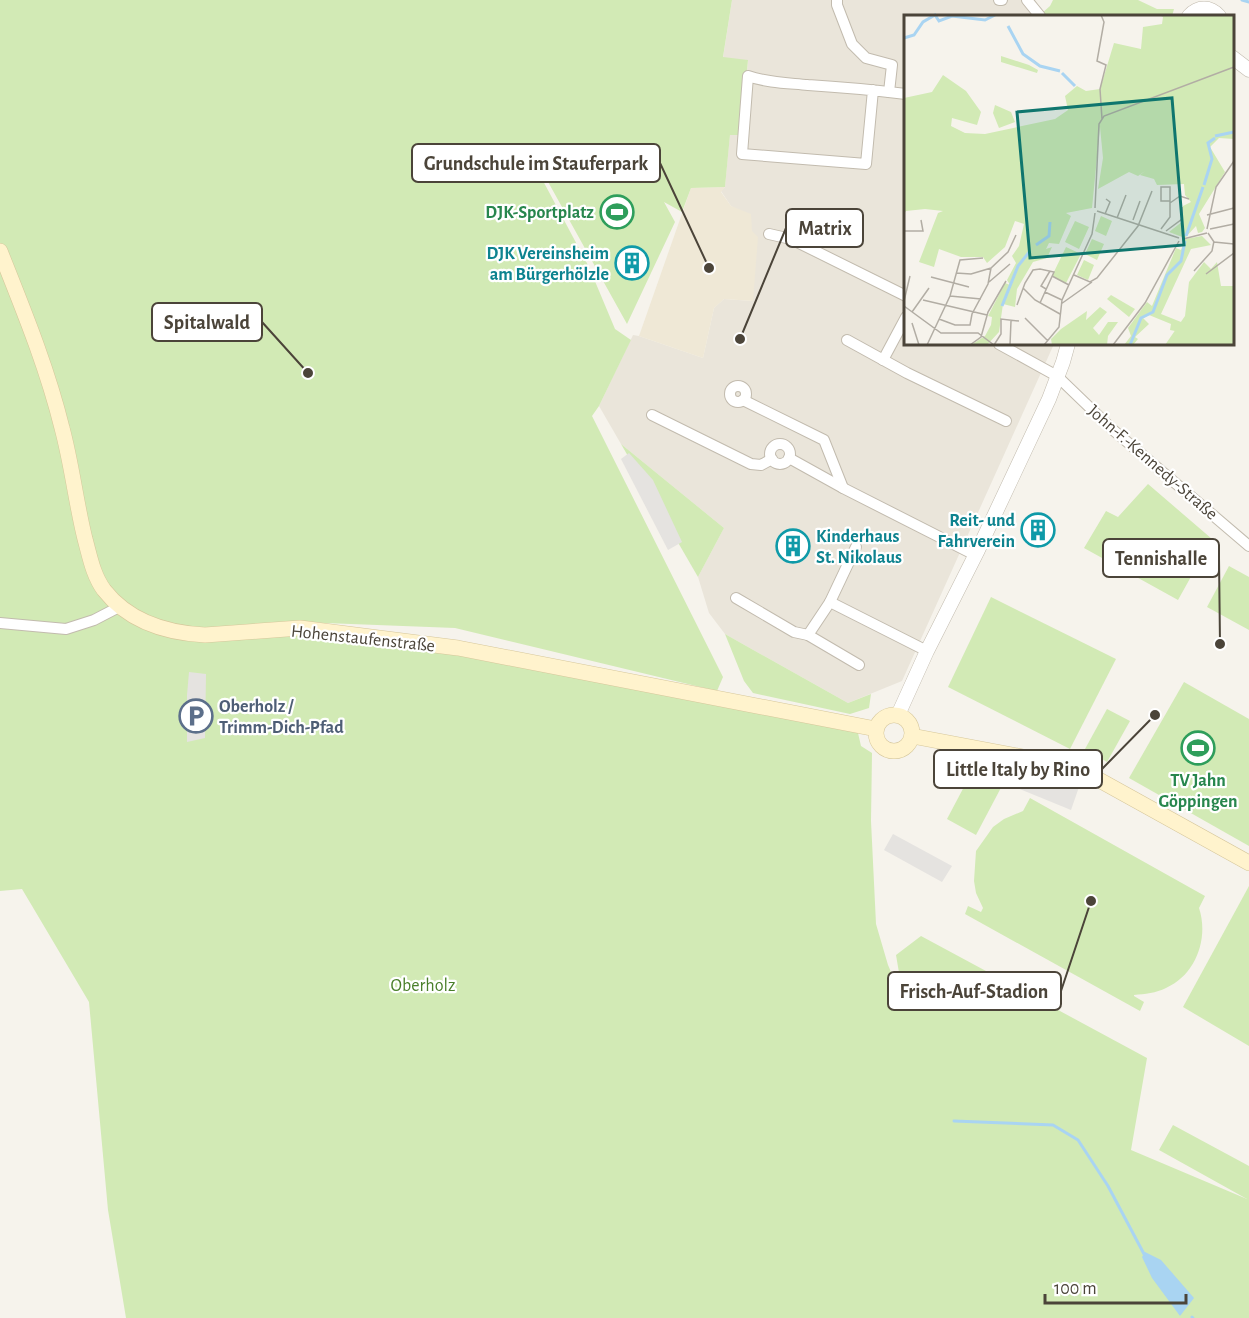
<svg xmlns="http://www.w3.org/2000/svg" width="1249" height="1318" font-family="'Alegreya Sans',sans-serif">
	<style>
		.residential { fill: #eae5da }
		.education { fill: #efe8d6 }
		.green { fill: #d2eab5 }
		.parking { fill: #e5e3e0 }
		.water { fill: #a9d4f2 }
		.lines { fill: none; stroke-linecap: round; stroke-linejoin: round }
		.stream { stroke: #a9d4f2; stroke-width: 3 }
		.minor-casing { stroke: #c2bbae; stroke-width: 12 }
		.tertiary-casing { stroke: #c2bbae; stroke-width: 15 }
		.secondary-casing { stroke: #d6c79b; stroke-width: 16 }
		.minor { stroke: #fff; stroke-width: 10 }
		.tertiary { stroke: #fff; stroke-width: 14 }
		.secondary { stroke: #fff3cd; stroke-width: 15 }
		.labels { text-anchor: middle; stroke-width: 4.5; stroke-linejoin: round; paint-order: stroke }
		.leisure-label { font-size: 18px; font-weight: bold; fill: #27864d; stroke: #fff; text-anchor: end }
		.culture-label { font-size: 18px; font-weight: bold; fill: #0d838f; stroke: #fff; text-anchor: end }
		.street-label { font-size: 18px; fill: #4b4439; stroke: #fff }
		.service-label { font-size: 18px; font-weight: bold; fill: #4e5e75; stroke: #fff; text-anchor: start }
		.park-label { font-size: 18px; fill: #4a7f2a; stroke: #fff }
		.inset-river { fill: none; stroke: #a9d4f2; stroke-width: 3 }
		.inset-road { fill: none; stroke: #b2ada4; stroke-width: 1.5 }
		.view { fill: #0f766e; fill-opacity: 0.15; stroke: #0f766e; stroke-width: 3 }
		.inset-edge { fill: none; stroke: #4b4439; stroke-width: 3 }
		.leader { fill: none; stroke: #4b4439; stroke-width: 2 }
		.callout-dot { fill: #4b4439; stroke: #fff; stroke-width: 2 }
		.callout { fill: #fff; stroke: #4b4439; stroke-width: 2 }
		.callout-label { font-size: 20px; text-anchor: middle; font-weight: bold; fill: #4b4439 }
	</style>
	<rect width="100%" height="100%" fill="#f6f3ec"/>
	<!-- residential -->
	<polygon class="residential" points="732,0 1035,0 1038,9 1043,16 906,16 906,344 1054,344 902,681 848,703 725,634 709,613 698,577 724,528 621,444 599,406 633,335 639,336 703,358 714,308 724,299 752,301 752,231 736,209 731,206 721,191 725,187 730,134 741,134 748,61 723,58"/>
	<!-- education -->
	<polygon class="education" points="725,187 721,192 731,206 751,214 752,231 758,237 753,301 724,299 714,308 703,358 639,336 691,188"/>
	<!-- green -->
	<g class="green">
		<polygon points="0,0 732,0 723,57 748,60 741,135 730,135 725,187 691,188 682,212 664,202 675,222 627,324 537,162 534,164 589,267 615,329 631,340 599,406 592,416 723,677 717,691 455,628 299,622 193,630 173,627 146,617 123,602 119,607 114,610 138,626 165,635 192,640 314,633 464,654 858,733 861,746 872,753 871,821 876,924 888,965 904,1002 896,955 921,936 1147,1058 1131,1150 1247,1199 1159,1150 1173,1125 1249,1166 1249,1318 126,1318 108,1210 89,1002 22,889 0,891"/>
		<polygon points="1053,0 1138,0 1157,9 1174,9 1172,16 1043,16 1041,14 1050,6"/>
		<polygon points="621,444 724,528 698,577"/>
		<polygon points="1148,484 1212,539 1178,600 1084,548 1106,511 1118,517"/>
		<polygon points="1229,566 1249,577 1249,630 1207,607"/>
		<polygon points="991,597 1116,659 1070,749 948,687"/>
		<polygon points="725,634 848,703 871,694 869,708 850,714 753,693 744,681"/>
		<polygon points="1184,682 1249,719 1249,846 1129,778"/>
		<polygon points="1107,709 1130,721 1107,762 1085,749"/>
		<polygon points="975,766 1004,782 976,835 947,819"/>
		<path d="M1030,798L1205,896L1199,908C1209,938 1196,975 1166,988C1156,993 1145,994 1134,995V996L1144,1002L1140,1011L965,914L968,906L981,912L983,908L976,893L974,881L976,851L993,827L1004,819L1023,811Z"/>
		<polygon points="1249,886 1249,1046 1183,1007"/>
	</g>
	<!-- parking -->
	<g class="parking">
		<polygon points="629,453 653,480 682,542 668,550 621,459"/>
		<polygon points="189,672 206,674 205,738 187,742 187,695"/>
		<polygon points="993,763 1059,779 1079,787 1071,810 1010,785 990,774"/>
		<polygon points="893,834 952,866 942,882 884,850"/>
	</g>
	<!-- water -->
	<polygon class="water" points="1145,1252 1161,1260 1194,1298 1180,1316 1152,1278 1142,1257"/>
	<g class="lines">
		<!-- stream -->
		<g class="stream">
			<polyline points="1242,0 1249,2"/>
			<polyline points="954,1121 1053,1125 1078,1140 1108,1186 1144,1254"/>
			<polyline points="1192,1317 1193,1318"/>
		</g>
		<defs>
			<g id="minor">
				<polyline points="837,0 837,5 852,44 866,58 892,65 889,92"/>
				<polyline points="999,0 1002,0"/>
				<polyline points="1027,0 1040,16"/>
				<path d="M873,90L866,164L742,154L748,76C768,83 788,83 808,85C841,87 873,90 906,94"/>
				<polyline points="769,234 791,239 906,296"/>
				<polyline points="847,340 907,373 1006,421"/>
				<polyline points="999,344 1057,376 1112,429 1249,546"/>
				<polyline points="883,360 906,317"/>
				<circle cx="738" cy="394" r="8"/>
				<polyline points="743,400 824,440 843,488"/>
				<polyline points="652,415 751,464 761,465 772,459"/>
				<circle cx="780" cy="454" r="10"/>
				<polyline points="789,458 843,488 975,555"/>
				<polyline points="736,598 794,632 808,635 859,665"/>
				<polyline points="830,602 856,547"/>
				<polyline points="0,623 66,629 94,620 119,607"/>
				<polyline points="808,635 830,602 927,651"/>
			</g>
			<g id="tertiary">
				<path d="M1189,16C1198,6 1210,6 1219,16"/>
				<polyline points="1232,57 1249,70"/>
				<polyline points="898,715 927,651 978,550 1049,399 1063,362 1068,344"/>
			</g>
			<g id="secondary">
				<path d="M0,251C23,309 47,367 62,428C72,465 76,503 85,539C90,557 93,575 104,590C129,622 167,633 205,635L300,628L458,648L876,729"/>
				<circle cx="894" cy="733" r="18"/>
				<polyline points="912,736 1039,760 1092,776 1249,863"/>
			</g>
		</defs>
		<!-- minor casing -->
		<use href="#minor" class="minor-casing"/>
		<!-- tertiary casing -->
		<use href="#tertiary" class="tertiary-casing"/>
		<!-- secondary casing -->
		<use href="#secondary" class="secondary-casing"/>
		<!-- minor -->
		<use href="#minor" class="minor"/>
		<!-- tertiary -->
		<use href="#tertiary" class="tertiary"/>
		<!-- secondary -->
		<use href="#secondary" class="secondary"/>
	</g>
	<!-- icons -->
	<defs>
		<symbol id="stadium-ring" viewBox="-11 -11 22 22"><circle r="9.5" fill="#fff" stroke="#2e9e5b" stroke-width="1.5"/><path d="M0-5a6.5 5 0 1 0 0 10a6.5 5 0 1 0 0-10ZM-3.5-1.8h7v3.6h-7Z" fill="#2e9e5b"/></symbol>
		<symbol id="building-ring" viewBox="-11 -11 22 22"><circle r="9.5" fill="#fff" stroke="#0f9aa8" stroke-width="1.5"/><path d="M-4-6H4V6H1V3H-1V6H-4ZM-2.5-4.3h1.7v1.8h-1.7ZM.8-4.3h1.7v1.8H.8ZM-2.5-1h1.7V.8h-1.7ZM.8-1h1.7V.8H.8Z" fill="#0f9aa8"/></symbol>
		<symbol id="parking-ring" viewBox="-11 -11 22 22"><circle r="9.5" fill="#fff" stroke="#5c6f8a" stroke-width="1.5"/><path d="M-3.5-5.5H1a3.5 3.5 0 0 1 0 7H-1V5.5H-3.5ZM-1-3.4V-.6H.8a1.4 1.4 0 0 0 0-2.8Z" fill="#5c6f8a"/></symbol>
	</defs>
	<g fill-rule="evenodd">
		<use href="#stadium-ring" x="598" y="193" width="38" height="38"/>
		<use href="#building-ring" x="613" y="244" width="38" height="38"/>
		<use href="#building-ring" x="1019" y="511" width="38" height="38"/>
		<use href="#building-ring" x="774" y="527" width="38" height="38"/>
		<use href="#parking-ring" x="177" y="697" width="38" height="38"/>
		<use href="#stadium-ring" x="1179" y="729" width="38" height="38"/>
	</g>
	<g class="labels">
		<!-- leisure labels -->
		<g class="leisure-label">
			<text x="594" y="218">DJK-Sportplatz</text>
			<text x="1198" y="786" text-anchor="middle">TV Jahn<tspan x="1198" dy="21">Göppingen</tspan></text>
		</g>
		<!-- culture labels -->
		<g class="culture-label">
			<text x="609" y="259">DJK Vereinsheim<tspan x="609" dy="21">am Bürgerhölzle</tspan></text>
			<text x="1015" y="526">Reit- und<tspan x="1015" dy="21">Fahrverein</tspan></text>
			<text x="816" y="542" text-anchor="start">Kinderhaus<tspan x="816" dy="21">St. Nikolaus</tspan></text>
		</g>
		<!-- street labels -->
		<g class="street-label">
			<text transform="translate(1153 462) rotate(41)" y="6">John-F.-Kennedy-Straße</text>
			<text transform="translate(363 638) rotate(6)" y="6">Hohenstaufenstraße</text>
		</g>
		<!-- service labels -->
		<g class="service-label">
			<text x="219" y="712">Oberholz /<tspan x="219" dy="21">Trimm-Dich-Pfad</tspan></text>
		</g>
		<!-- park labels -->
		<g class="park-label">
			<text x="423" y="991">Oberholz</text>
		</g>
	</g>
	<!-- overview -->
	<g transform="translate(904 15)">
		<rect width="330" height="330" fill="#f6f3ec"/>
		<path d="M255,0H330V124L315,123L306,132L321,157L295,199L301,213L298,217L294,218L292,211L281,223L265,217L279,206V191L287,187L281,180L280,169L253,170L250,164L236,160L241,156L234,161L225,157L194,174L199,143L196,112L188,193L162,198L167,201L155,229L145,228L142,234L148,232L143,243L129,247L113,274L111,292L99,289L95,317L83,330H67L81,321L87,310L88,302L84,301L101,268L106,270L103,265L112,248L108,241L115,231L120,209L111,206L101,232L83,248L79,242H57L35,234L30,252L15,247L34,198L39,196L21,194L2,196L0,199V83L28,77L39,60L62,76L77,97L73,110L48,103L47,111L61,118L81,119L151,104L164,95L161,81L173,71L182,76L196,74L210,28L237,34L239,12L258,9L259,2ZM97,41L125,50L134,55L133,58L97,47ZM91,90L107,97L111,107L95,113L89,98ZM197,201L208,206L202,221L191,216ZM171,206L185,212L175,234L161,227ZM298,221L307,230L287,234L257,299L277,307L271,316L266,315L267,309L245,300L239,303L245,309L231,322L234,324L229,330H220L227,321L224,313L243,287L248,291L272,233L277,235L281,224ZM188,224L200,229L193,245L181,239ZM162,232L177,239L162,268L148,261ZM180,245L190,250L184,265L173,260ZM300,247L307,254L313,247L317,271H330V330H261L281,301L285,267ZM207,280L231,294L225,302L203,284ZM196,292L203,297L189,313L195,320L204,307H214L204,321L203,330H148L147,324L157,314L183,296L182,305Z" fill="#d2eab5"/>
		<path class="inset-river" d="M104,11L119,39L136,51L156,56M0,23L10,20L19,7L31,0L35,6L48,1L81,5L91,0M158,58L171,71M311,121L330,117M300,170L308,144L304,128L311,123M282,221L299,172M132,230L145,221L146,207M98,291L114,251L126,236M226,330L237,303L249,297L263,260L277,246L281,226"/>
		<path class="inset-road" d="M197,0L200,7L193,46L202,50L196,74L198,104M266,188L276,181L285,184M191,193L195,109L200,101L330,52M193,196L275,223M201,199L206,187L202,184M303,200L330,193M213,203L222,180M229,205L236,186M257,214L266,202V172H257V186H266M303,214L312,172L330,146M306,214L330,209M1,216H19L17,205M262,216L278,204V192M304,218L310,227L330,229M279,224L303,218M290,256L308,236L310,226M52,258L67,259L87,253L104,237L112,220M302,259L330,238M170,260L186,267L193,263L234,211L248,176M148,261L165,270M27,262L65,272M85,267L106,249M119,273L131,285L156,299M142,274L137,271L146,256M141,277L158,285M46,281L77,284M19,285L83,300M0,286L6,261M157,289L188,267M113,290L121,268L129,255L136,254L150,257L136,288M0,291L37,318H74L90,330M8,297L25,273M121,303L144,326M35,304L51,310H66L68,299L84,269L87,253M8,308L15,330M23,330L46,281L56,245L79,243M66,330L77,322L84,297L102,266M90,330L97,319V304L115,306M106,330L107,306M140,330L155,312L158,285L188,219L191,198M209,330L241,288L275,226"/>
		<path class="view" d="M268,83L280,230L126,243L113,97Z"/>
		<rect width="330" height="330" class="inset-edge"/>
	</g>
	<!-- callouts -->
	<path class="leader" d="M709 268L660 163M740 339L786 228M308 373L262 322M1220 644L1219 558M1155 715L1102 769M1091 901L1061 991"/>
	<g class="callout-dot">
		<circle cx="709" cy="268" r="6"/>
		<circle cx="740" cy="339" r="6"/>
		<circle cx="308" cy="373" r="6"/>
		<circle cx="1220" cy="644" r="6"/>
		<circle cx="1155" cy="715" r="6"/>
		<circle cx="1091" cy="901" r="6"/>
	</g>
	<g class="callout">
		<rect x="412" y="144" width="248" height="38" rx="6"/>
		<rect x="786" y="209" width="77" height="38" rx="6"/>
		<rect x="152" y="303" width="110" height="38" rx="6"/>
		<rect x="1103" y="539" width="116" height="38" rx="6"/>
		<rect x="934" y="750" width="168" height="38" rx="6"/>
		<rect x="888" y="972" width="173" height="38" rx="6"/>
	</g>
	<g class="callout-label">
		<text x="536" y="170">Grundschule im Stauferpark</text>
		<text x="825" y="235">Matrix</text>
		<text x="207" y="329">Spitalwald</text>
		<text x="1161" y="565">Tennishalle</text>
		<text x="1018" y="776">Little Italy by Rino</text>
		<text x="974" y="998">Frisch-Auf-Stadion</text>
	</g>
	<!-- scale -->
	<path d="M1045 1294v9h141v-9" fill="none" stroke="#4b4439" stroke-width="3"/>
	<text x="1054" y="1294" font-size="18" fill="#4b4439" stroke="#ffffff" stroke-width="4.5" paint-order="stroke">100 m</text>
</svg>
